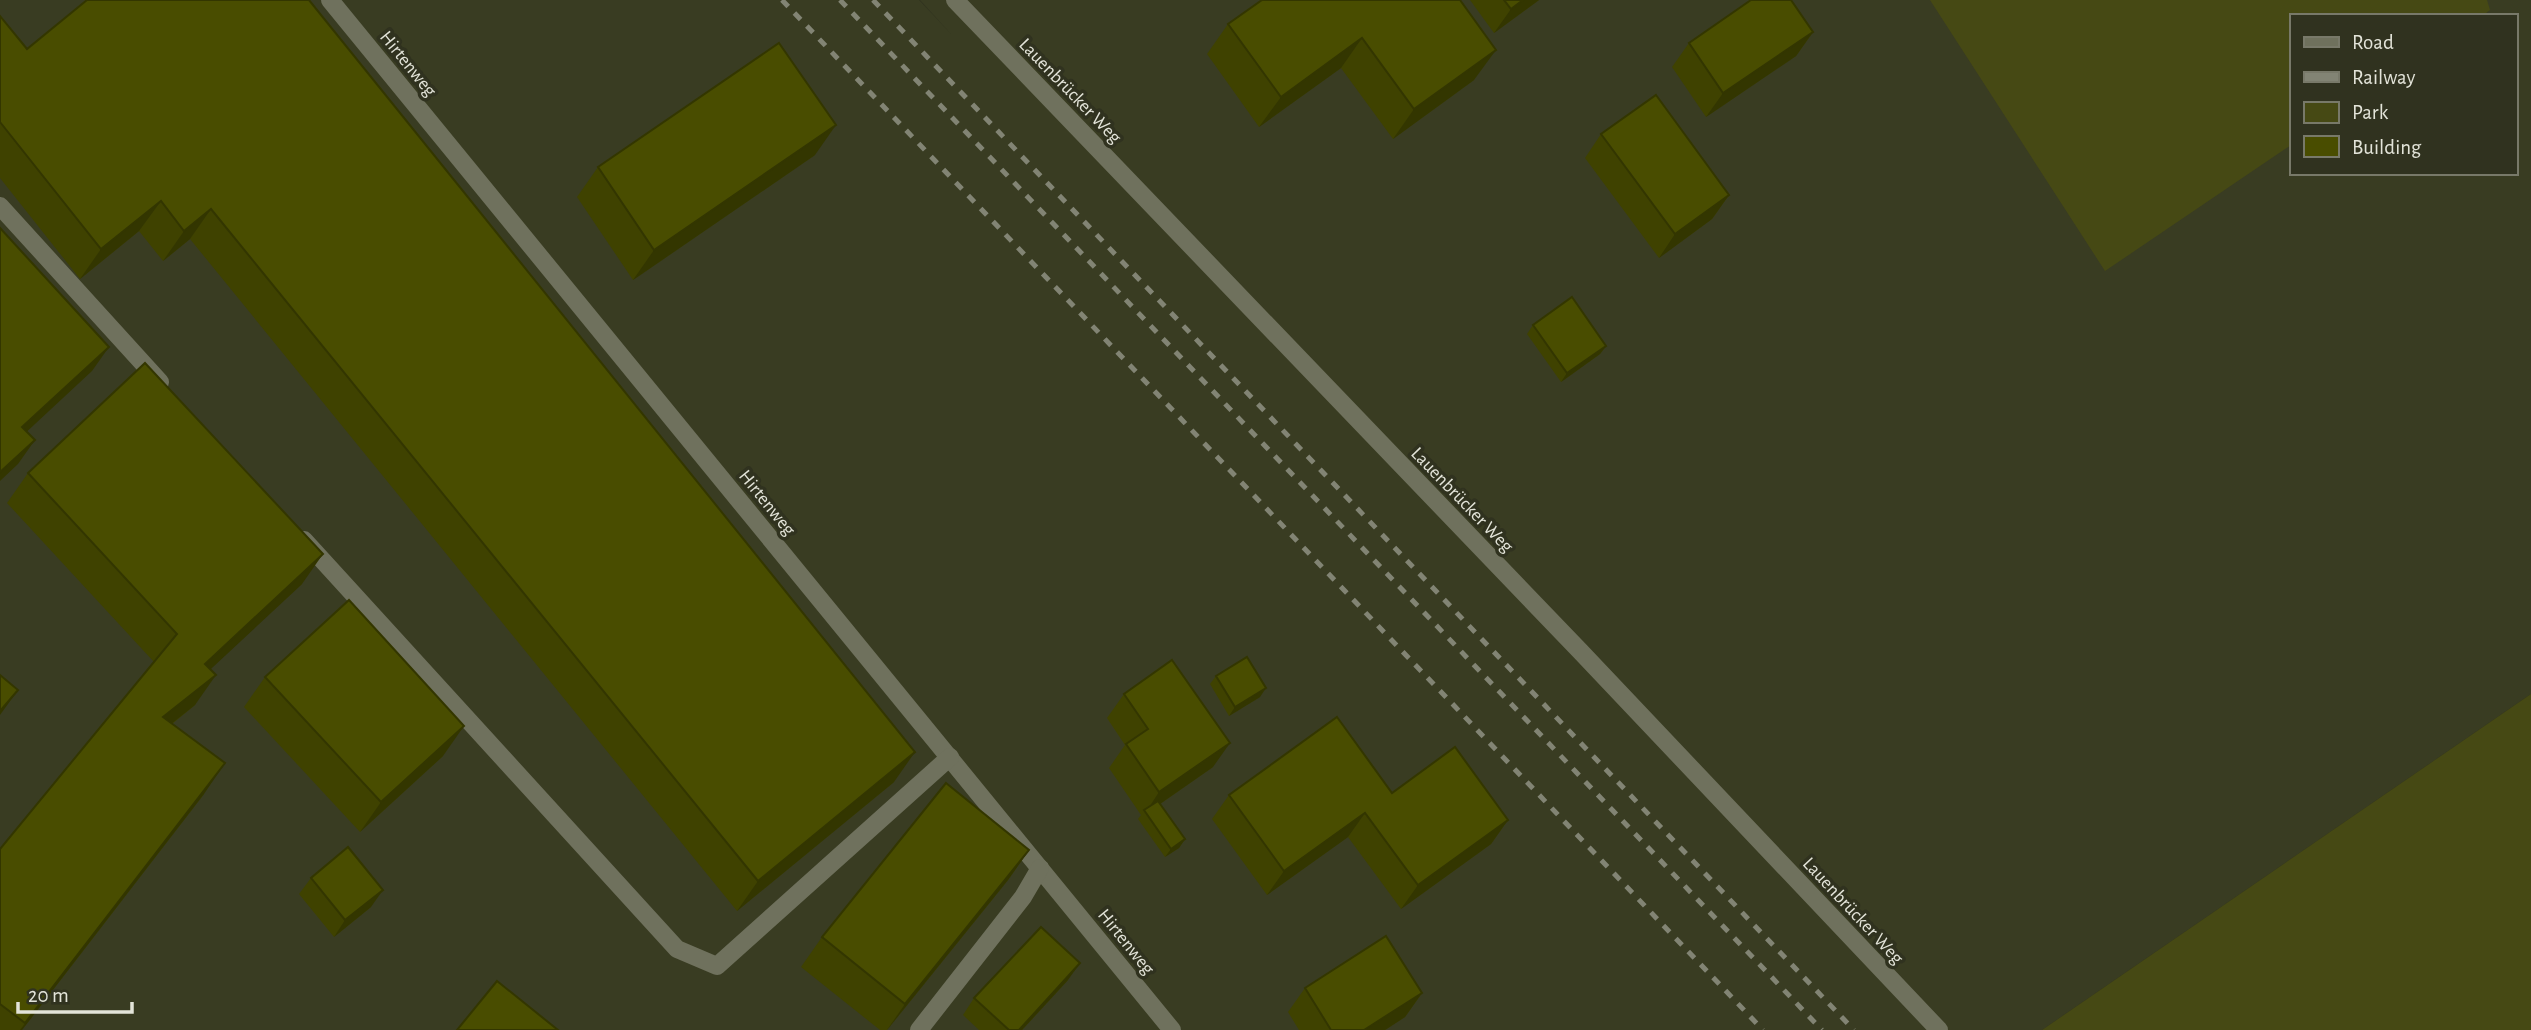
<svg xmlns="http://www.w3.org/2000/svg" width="2531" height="1030" font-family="'Alegreya Sans',sans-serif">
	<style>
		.built { fill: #393c22; fill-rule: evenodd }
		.green { fill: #464914 }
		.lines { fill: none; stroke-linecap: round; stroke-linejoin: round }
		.minor { stroke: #6f715d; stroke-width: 18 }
		.rail { stroke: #828474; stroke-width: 5; stroke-dasharray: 9 9; stroke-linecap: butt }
		.wall { fill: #3f4200 }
		.shaded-wall { fill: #333600 }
		.building { fill: #494d00; stroke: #333600; stroke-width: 2 }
		.labels { text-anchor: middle; stroke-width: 7; stroke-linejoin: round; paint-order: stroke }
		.street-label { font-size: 19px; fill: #e3e4d9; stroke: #30321f }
	</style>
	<rect width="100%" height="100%" fill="#30321f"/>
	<!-- built -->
	<path class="built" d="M0,0H919L952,35L920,0H2531V694L2042,1030H0ZM2291,16H2515V173H2291Z"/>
	<!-- green -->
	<g class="green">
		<polygon points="1930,0 2487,0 2490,10 2482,16 2291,16 2291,145 2105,271"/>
		<polygon points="2531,694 2531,1030 2042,1030"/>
	</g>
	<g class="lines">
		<!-- minor -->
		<g class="minor">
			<polyline points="330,0 1172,1030"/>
			<polyline points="955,0 1581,652 1939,1030"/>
			<polyline points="0,206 160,382"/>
			<polyline points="304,540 677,949 717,966 950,757"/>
			<polyline points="919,1030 1023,897 1040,868"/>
		</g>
		<!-- rail -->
		<g class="rail">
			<polyline points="782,0 1763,1030"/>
			<polyline points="840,0 1822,1030"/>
			<polyline points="873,0 1854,1030"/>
		</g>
	</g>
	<!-- wall -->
	<g class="wall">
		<polygon points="1262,0 1474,80 1393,139 1341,68 1259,127 1207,54 1228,24"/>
		<polygon points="1470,0 1539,0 1494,33"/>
		<polygon points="0,16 27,49 894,782 737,911 190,239 163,261 139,231 80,279 0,178"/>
		<polygon points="1813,32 1796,56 1706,117 1672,67 1689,43"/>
		<polygon points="1601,134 1729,195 1712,219 1659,258 1585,158"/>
		<polygon points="815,155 633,280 577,197 598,167"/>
		<polygon points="1533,325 1606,346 1600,354 1561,382 1527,334"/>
		<polygon points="28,473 302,584 210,669 195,705 172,724 204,794 22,1030 0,1030 0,849 154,662 7,503"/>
		<polygon points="1216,676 1260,697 1229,716 1210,684"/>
		<polygon points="265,677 443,756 360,832 244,707"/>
		<polygon points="1124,694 1213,767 1160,804 1185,839 1179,848 1165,857 1138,819 1141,815 1109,768 1125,745 1107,718"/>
		<polygon points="1392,793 1508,820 1491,844 1401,909 1348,837 1267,895 1212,819 1229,795"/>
		<polygon points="1029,850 1008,880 887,1030 880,1030 801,967 822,937"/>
		<polygon points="311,878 371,907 334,937 299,894"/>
		<polygon points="1068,980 1022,1030 979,1030 963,1015 974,998"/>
		<polygon points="1305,988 1422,993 1405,1017 1385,1030 1299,1030 1288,1012"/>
	</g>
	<!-- shaded-wall -->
	<g class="shaded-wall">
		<polygon points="1523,0 1539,0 1494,33 1511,9"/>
		<polygon points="1813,32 1796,56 1706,117 1723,93"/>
		<polygon points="1362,38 1341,68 1259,127 1281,97"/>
		<polygon points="1496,50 1474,80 1393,139 1414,109"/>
		<polygon points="836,125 815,155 633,280 654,250"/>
		<polygon points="1729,195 1712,219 1659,258 1675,234"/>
		<polygon points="161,201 139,231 80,279 101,249"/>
		<polygon points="211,209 190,239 163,261 184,231"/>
		<polygon points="1606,346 1600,354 1561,382 1567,373"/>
		<polygon points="109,347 92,371 6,451 22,427"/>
		<polygon points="35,440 18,464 0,481 0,472"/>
		<polygon points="323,554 302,584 184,694 205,664"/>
		<polygon points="216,675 195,705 142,747 163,717"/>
		<polygon points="1266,688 1260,697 1229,716 1235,707"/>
		<polygon points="18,690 0,715 0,711"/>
		<polygon points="464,726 443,756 360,832 381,802"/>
		<polygon points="1230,743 1213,767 1147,813 1146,812 1159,792"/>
		<polygon points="915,752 894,782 737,911 758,881"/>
		<polygon points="225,763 204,794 22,1030 20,1030"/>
		<polygon points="1365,813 1348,837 1267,895 1284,871"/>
		<polygon points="1508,820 1491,844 1401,909 1418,885"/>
		<polygon points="1185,839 1179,848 1165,857 1171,849"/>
		<polygon points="1029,850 1008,880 887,1030 905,1004"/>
		<polygon points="383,890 371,907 334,937 345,920"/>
		<polygon points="1080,963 1068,980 1022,1030 1019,1030"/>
		<polygon points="1422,993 1405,1017 1385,1030 1364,1030"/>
	</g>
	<!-- building -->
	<g class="building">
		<polygon points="87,0 309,0 915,752 758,881 211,209 184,231 161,201 101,249 0,122 0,16 27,49"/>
		<polygon points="1262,0 1460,0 1496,50 1414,109 1362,38 1281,97 1228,24"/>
		<polygon points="1504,0 1523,0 1511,9"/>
		<polygon points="1751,0 1791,0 1813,32 1723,93 1689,43"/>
		<polygon points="779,43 836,125 654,250 598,167"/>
		<polygon points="1656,95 1729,195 1675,234 1601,134"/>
		<polygon points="0,228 109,347 22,427 35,440 0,472"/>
		<polygon points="1572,297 1606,346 1567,373 1533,325"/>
		<polygon points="145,363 323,554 205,664 216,675 163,717 225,763 25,1023 0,1004 0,849 177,634 28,473"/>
		<polygon points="349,600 464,726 381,802 265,677"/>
		<polygon points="1247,657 1266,688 1235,707 1216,676"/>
		<polygon points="1172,660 1230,743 1159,792 1126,744 1148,729 1124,694"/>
		<polygon points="0,675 18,690 0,711"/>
		<polygon points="1337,717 1392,793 1455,747 1508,820 1418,885 1365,813 1284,871 1229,795"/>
		<polygon points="946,783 1029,850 905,1004 822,937"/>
		<polygon points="1158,801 1185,839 1171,849 1144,810"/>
		<polygon points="348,847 383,890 345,920 311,878"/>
		<polygon points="1041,927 1080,963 1019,1030 1009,1030 974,998"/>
		<polygon points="1386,936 1422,993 1364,1030 1331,1030 1305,988"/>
		<polygon points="497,981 558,1030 457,1030"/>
	</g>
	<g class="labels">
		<!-- street labels -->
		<g class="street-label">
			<text transform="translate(409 63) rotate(51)" y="7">Hirtenweg</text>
			<text transform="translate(1071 90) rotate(46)" y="7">Lauenbrücker Weg</text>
			<text transform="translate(1463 499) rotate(46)" y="7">Lauenbrücker Weg</text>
			<text transform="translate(768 502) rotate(51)" y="7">Hirtenweg</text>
			<text transform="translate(1854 910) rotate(47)" y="7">Lauenbrücker Weg</text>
			<text transform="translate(1127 941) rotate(51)" y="7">Hirtenweg</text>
		</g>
	</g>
	<!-- legend -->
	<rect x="2290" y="14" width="228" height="161" fill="#30321f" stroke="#787969" stroke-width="2"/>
	<rect x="2304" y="37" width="35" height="10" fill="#6f715d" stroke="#787969" stroke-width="2"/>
	<text x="2352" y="49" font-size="21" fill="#e3e4d9">Road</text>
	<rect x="2304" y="72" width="35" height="10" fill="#828474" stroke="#787969" stroke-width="2"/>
	<text x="2352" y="84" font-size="21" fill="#e3e4d9">Railway</text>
	<rect x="2304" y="102" width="35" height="21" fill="#464914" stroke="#787969" stroke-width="2"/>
	<text x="2352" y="119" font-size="21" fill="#e3e4d9">Park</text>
	<rect x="2304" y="136" width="35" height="21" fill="#494d00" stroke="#787969" stroke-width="2"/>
	<text x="2352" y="154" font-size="21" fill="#e3e4d9">Building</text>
	<!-- scale -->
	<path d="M18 1002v10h114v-10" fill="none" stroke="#e3e4d9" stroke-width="3.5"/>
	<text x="28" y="1002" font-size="21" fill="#e3e4d9" stroke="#30321f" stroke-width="5" paint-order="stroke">20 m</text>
</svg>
